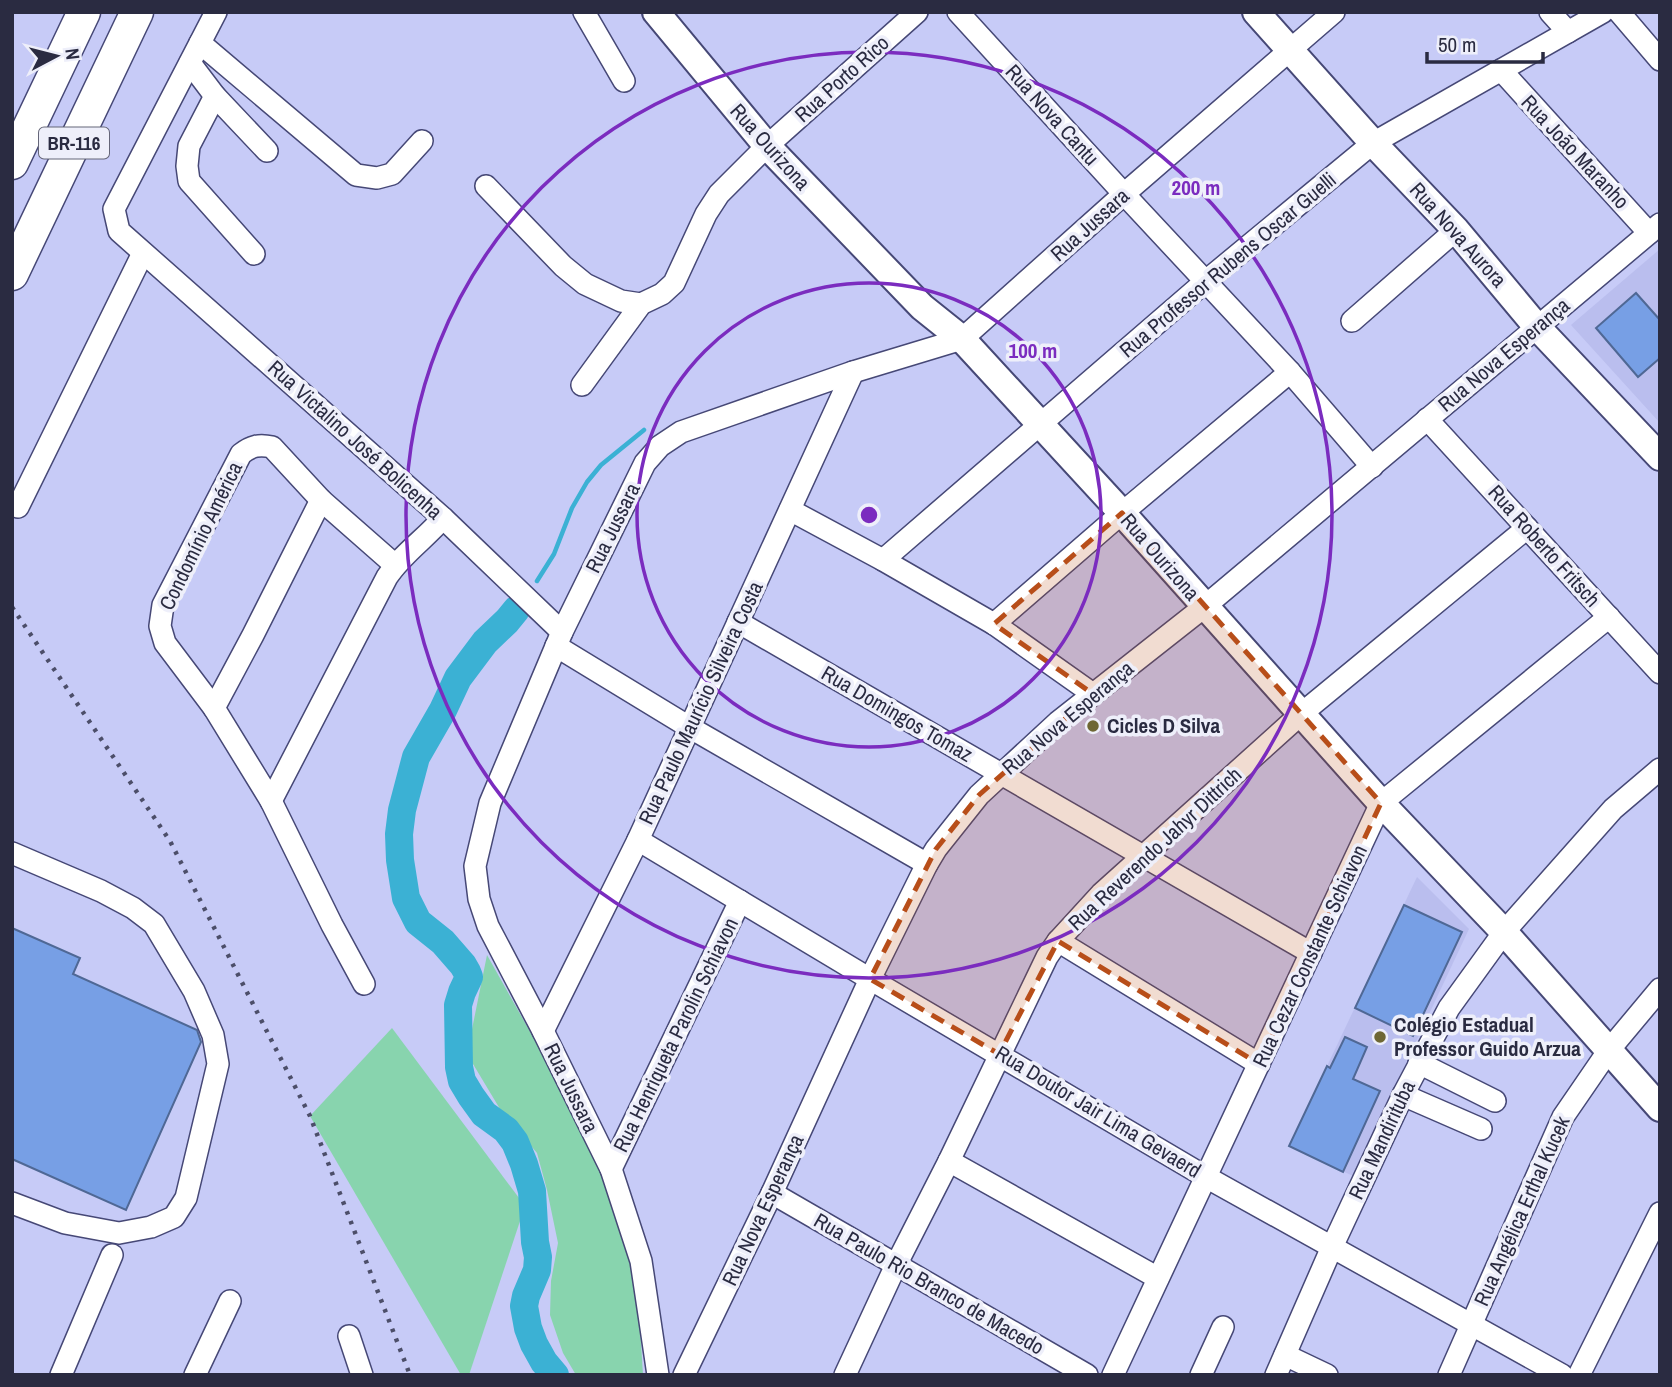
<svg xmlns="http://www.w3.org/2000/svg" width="1672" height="1387" font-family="'Archivo Narrow',sans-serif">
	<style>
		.built { fill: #babeee }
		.green { fill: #88d4ae }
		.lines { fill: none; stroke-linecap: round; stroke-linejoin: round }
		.stream { stroke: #3bb1d4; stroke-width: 4.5 }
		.river { stroke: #3bb1d4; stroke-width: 28 }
		.building { fill: #779fe5; stroke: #4f6895; stroke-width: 2 }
		.minor-casing { stroke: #464876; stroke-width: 24 }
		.major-casing { stroke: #464876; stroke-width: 30 }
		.highway-casing { stroke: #464876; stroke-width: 35 }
		.minor { stroke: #fff; stroke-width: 21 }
		.major { stroke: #fff; stroke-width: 26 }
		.highway { stroke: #fff; stroke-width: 32 }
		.rail { stroke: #4c4e69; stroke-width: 4.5; stroke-dasharray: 3.5 7; stroke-linecap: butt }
		.marked { fill: #b84e19; fill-opacity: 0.2; stroke: #b84e19; stroke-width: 5; stroke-dasharray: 14 9; stroke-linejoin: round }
		.ring { fill: none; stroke: #7b2cbf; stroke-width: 3.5 }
		.poi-dot { fill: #6e6734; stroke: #eeeffa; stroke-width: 2.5 }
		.labels { text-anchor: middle; stroke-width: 7; stroke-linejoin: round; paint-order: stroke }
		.shield { fill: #eeeffa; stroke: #656678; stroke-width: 2 }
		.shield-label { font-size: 19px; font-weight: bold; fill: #2a2b41 }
		.street-label { font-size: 21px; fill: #2a2b41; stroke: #eeeffa }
		.poi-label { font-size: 21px; font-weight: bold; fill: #2a2b41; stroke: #eeeffa; text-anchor: start }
		.centre { fill: #7b2cbf; stroke: #eeeffa; stroke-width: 3.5 }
		.ring-label { font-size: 21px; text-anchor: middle; font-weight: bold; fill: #7b2cbf; stroke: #eeeffa; stroke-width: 7; stroke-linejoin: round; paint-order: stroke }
	</style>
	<rect width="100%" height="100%" fill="#c7cbf7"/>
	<!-- built -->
	<g class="built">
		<polygon points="1660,249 1660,423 1571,325"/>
		<polygon points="1417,877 1469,929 1353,1176 1289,1146"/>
	</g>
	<!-- green -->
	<g class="green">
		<polygon points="487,955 569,1101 608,1189 637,1279 643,1375 576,1375 563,1353 550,1315 551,1281 558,1243 547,1190 537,1153 500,1109 467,1054"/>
		<polygon points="392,1028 525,1206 469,1375 461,1375 310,1116"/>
	</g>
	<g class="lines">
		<!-- stream -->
		<polyline class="stream" points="537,581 554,554 572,508 587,482 601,465 644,430"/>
		<!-- river -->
		<polyline class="river" points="516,610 507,621 485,642 458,678 443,710 416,757 402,810 399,834 400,860 406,898 418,922 443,942 463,965 467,972 469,977 462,992 458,1005 459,1067 462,1081 471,1096 484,1114 506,1130 515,1142 524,1164 532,1191 535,1242 538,1257 537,1270 526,1296 524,1306 528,1328 534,1344 544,1362 555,1375"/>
	</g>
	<!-- building -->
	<g class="building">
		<polygon points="1636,293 1660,320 1660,358 1638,377 1596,328"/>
		<polygon points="1404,905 1462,932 1413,1036 1355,1008"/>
		<polygon points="12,928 80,958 73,974 197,1030 201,1042 126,1210 12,1159"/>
		<polygon points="1345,1037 1367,1047 1353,1079 1380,1091 1343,1172 1289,1146 1327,1066 1330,1068"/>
	</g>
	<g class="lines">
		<defs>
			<g id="minor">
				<polyline points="216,12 114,209 119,231 443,518 562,632"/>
				<polyline points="584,12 624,81"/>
				<polyline points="958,12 1124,194 1290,372 1372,467"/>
				<polyline points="1550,12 1568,32"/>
				<polyline points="1619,12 1660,60"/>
				<polyline points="200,43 356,175 377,178 392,174 422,141"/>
				<polyline points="190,63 215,96 267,151"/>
				<polyline points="1501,70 1649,233"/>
				<polyline points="215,96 189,146 187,166 189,181 254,254"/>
				<polyline points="486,186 563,266 585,284 621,301 641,304"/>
				<polyline points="1352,321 1456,230"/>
				<polyline points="582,385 641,304 662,294 674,283 706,214 719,194 767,146 917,12"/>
				<polyline points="1427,419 1660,673"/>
				<polyline points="18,507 143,253"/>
				<polyline points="790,510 883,560 994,624 1093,694"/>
				<polyline points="883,560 1206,281 1373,143 1603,12"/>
				<polyline points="738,622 1311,953"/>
				<polyline points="994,624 1122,513 1290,372"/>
				<polyline points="556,646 689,727 927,864"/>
				<polyline points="214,708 253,635 321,500"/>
				<path d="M271,801L387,577C402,554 425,539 443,518"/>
				<polyline points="638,840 870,979 1206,1177 1562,1375"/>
				<polyline points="12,853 101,891 133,908 154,924 194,991 213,1035 218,1064 186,1198 174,1217 151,1227 119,1233 65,1223 12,1203"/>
				<polyline points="1058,941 1259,1064"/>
				<path d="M364,984L332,925L271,801L214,708L165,643L160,626L163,605L241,454C251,446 259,444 272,447L321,500L395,565"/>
				<polyline points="543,1031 638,840 853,372"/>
				<polyline points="1419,1063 1495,1101"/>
				<polyline points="1403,1095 1481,1129"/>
				<polyline points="949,1161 1158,1278"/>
				<polyline points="611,1169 740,901"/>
				<polyline points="772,1193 1087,1375"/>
				<polyline points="349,1336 362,1375"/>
				<polyline points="1285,1355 1327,1375"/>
				<polyline points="61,1375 112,1255"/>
				<polyline points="195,1375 230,1301"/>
				<polyline points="658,1375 641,1261 611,1169 543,1031 488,926 479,899 475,866 490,803 562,632 645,463 660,446 681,432 853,372 962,339 1124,194 1334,12"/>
				<polyline points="684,1375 772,1193 870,979 927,864 936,849 979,795 1058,722 1204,607 1660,224"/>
				<polyline points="845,1375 896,1265 949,1161 1047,957 1058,941 1101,894 1301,714 1527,528"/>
				<polyline points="1113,1375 1381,803 1609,617"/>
				<polyline points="1201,1375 1223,1327"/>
				<polyline points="1276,1375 1332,1247 1403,1095 1449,1008 1504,932 1613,809 1660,769"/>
				<polyline points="1449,1375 1563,1117 1609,1050 1660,989"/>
				<polyline points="1579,1375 1660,1213"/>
			</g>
			<g id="major">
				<polyline points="656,12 767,146 922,307 962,339 1122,513 1381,803 1504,932 1660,1108"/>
				<polyline points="1256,12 1373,143 1456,230 1537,327 1660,457"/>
			</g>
			<g id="highway">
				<polyline points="12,163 84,12"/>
				<polyline points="12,274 137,12"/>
			</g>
		</defs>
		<!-- minor casing -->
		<use href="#minor" class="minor-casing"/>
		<!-- major casing -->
		<use href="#major" class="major-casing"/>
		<!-- highway casing -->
		<use href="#highway" class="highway-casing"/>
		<!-- minor -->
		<use href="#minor" class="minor"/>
		<!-- major -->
		<use href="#major" class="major"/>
		<!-- highway -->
		<use href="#highway" class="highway"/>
		<!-- rail -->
		<polyline class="rail" points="12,607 170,841 310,1116 410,1375"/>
	</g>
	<!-- marked area -->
	<path class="marked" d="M1122,513L1381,803L1259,1064L1058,941L999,1054L870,979L936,849L979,795L1093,694L994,624Z"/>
	<!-- distance rings -->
	<g class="ring">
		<circle cx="869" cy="515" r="232"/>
		<circle cx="869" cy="515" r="463"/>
	</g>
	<!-- markers -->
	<g class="poi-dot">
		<circle cx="1093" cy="726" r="7"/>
		<circle cx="1380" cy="1037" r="7"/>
	</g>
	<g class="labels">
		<!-- shield labels -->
		<rect class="shield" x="39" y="127.5" width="70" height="31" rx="5"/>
		<g class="shield-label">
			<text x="74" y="150">BR-116</text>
		</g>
		<!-- street labels -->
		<g class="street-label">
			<text transform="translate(842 79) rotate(-42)" y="7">Rua Porto Rico</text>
			<text transform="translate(1052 115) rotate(48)" y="7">Rua Nova Cantu</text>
			<text transform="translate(770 147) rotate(48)" y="7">Rua Ourizona</text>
			<text transform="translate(1575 152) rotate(47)" y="7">Rua João Maranho</text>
			<text transform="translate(1090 225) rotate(-42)" y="7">Rua Jussara</text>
			<text transform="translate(1458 235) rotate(48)" y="7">Rua Nova Aurora</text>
			<text transform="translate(1228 265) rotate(-40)" y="7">Rua Professor Rubens Oscar Guelli</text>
			<text transform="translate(1504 355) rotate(-40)" y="7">Rua Nova Esperança</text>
			<text transform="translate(355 440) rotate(42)" y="7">Rua Victalino José Bolicenha</text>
			<text transform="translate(613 528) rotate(-64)" y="7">Rua Jussara</text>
			<text transform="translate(201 536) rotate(-64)" y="7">Condomínio América</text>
			<text transform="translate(1544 546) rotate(48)" y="7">Rua Roberto Fritsch</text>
			<text transform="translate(1160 557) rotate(49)" y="7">Rua Ourizona</text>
			<text transform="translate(701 703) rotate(-65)" y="7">Rua Paulo Maurício Silveira Costa</text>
			<text transform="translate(897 714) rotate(30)" y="7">Rua Domingos Tomaz</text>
			<text transform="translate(1068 718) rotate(-40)" y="7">Rua Nova Esperança</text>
			<text transform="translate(1155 849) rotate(-43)" y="7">Rua Reverendo Jahyr Dittrich</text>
			<text transform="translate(1310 956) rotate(-65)" y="7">Rua Cezar Constante Schiavon</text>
			<text transform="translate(676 1035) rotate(-64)" y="7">Rua Henriqueta Parolin Schiavon</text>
			<text transform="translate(571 1088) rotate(64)" y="7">Rua Jussara</text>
			<text transform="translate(1098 1112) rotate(31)" y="7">Rua Doutor Jair Lima Gevaerd</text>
			<text transform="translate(1382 1140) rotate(-65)" y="7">Rua Mandirituba</text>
			<text transform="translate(763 1210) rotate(-65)" y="7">Rua Nova Esperança</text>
			<text transform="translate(1522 1211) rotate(-66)" y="7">Rua Angélica Erthal Kucek</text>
			<text transform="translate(929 1284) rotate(30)" y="7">Rua Paulo Rio Branco de Macedo</text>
		</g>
		<!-- poi labels -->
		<g class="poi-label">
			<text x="1107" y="733">Cicles D Silva</text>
			<text x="1394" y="1032">Colégio Estadual<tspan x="1394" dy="24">Professor Guido Arzua</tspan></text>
		</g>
	</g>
	<circle cx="869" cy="515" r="10" class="centre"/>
	<g class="ring-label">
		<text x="1196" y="195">200 m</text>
		<text x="1033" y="358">100 m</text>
	</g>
	<!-- border -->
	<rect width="1672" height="1387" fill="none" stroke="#2a2b41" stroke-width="28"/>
	<!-- north arrow -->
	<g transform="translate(56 56) rotate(83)" stroke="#eeeffa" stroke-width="5" paint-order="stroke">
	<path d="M0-5L12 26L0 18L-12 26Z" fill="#2a2b41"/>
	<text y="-10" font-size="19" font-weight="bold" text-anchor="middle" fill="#2a2b41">N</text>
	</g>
	<!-- scale -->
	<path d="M1427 52v10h116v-10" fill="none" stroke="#2a2b41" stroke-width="3.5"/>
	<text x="1438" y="52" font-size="21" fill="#2a2b41" stroke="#eeeffa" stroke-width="5" paint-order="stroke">50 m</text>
</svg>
